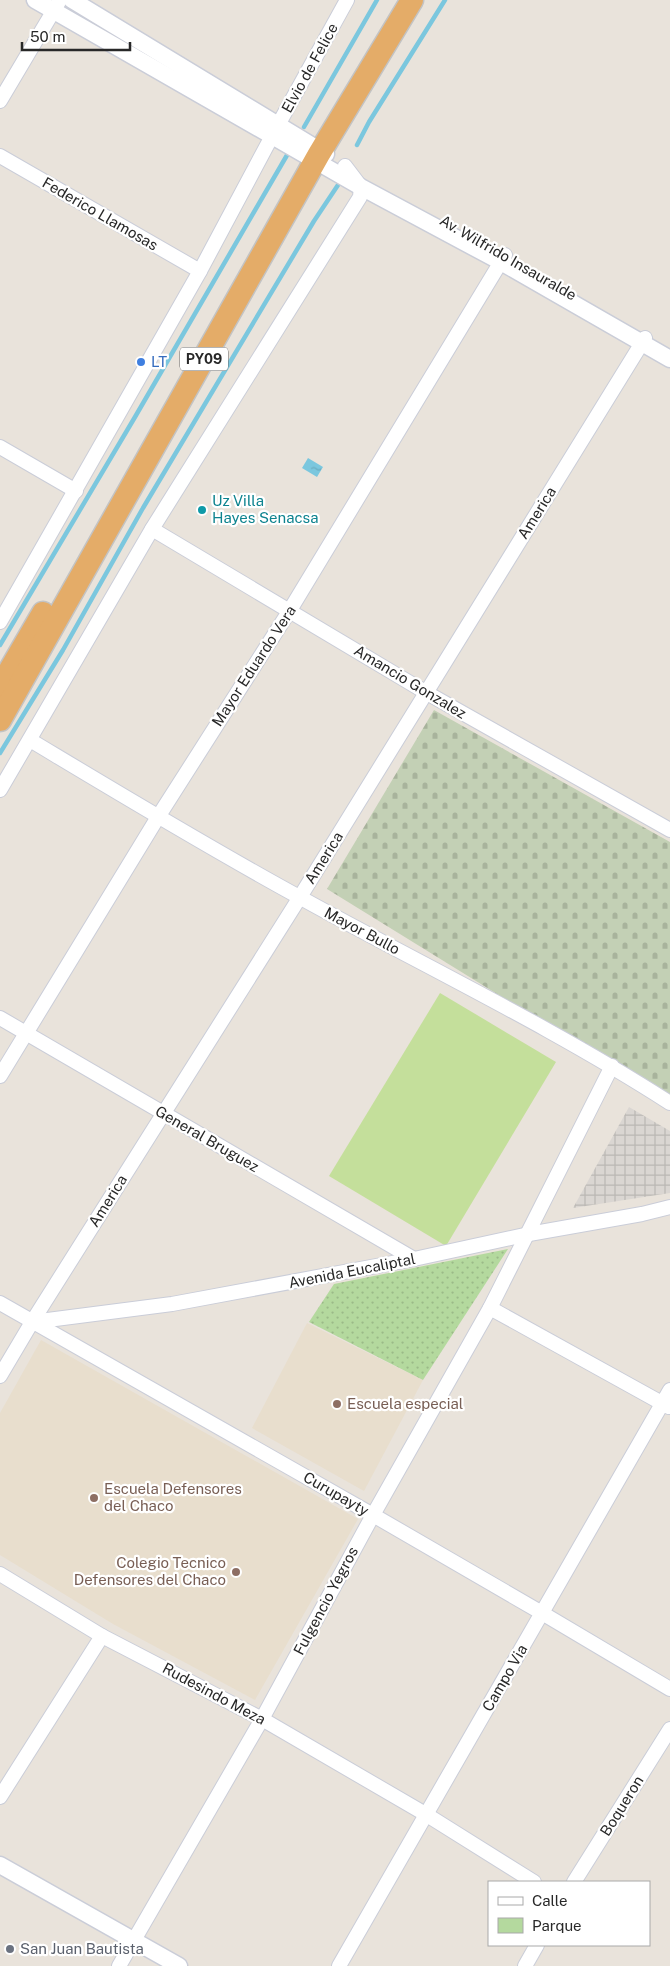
<svg xmlns="http://www.w3.org/2000/svg" width="670" height="1966" font-family="'Public Sans',sans-serif">
	<style>
		.education { fill: #e8decd }
		.green { fill: url(#green-dots) }
		.cemetery { fill: url(#cemetery-stones) }
		.pitch { fill: #c4df9b }
		.plaza { fill: url(#plaza-grid) }
		.water { fill: url(#water-ripples) }
		.lines { fill: none; stroke-linecap: round; stroke-linejoin: round }
		.stream { stroke: #7bc7de; stroke-width: 4.5 }
		.minor-casing { stroke: #cacdd8; stroke-width: 16 }
		.tertiary-casing { stroke: #cacdd8; stroke-width: 19 }
		.trunk-casing { stroke: #c3c3c3; stroke-width: 25 }
		.minor { stroke: #fff; stroke-width: 14 }
		.tertiary { stroke: #fff; stroke-width: 16 }
		.trunk { stroke: #e4ac68; stroke-width: 22 }
		.shop-dot { fill: #3f7fe0; stroke: #fff; stroke-width: 2 }
		.culture-dot { fill: #0f9aa8; stroke: #fff; stroke-width: 2 }
		.education-dot { fill: #8d6e63; stroke: #fff; stroke-width: 2 }
		.worship-dot { fill: #6b7280; stroke: #fff; stroke-width: 2 }
		.labels { text-anchor: middle; stroke-width: 4.5; stroke-linejoin: round; paint-order: stroke }
		.shield { fill: #fff; stroke: #686868; stroke-width: 1 }
		.shield-label { font-size: 14px; font-weight: bold; fill: #282828 }
		.street-label { font-size: 15px; fill: #282828; stroke: #fff }
		.shop-label { font-size: 15px; fill: #366cbe; stroke: #fff; text-anchor: start }
		.culture-label { font-size: 15px; fill: #0d838f; stroke: #fff; text-anchor: start }
		.education-label { font-size: 15px; fill: #785e54; stroke: #fff; text-anchor: start }
		.worship-label { font-size: 15px; fill: #5b616d; stroke: #fff; text-anchor: start }
	</style>
	<defs>
		<pattern id="green-dots" width="8" height="8" patternUnits="userSpaceOnUse" patternTransform="scale(1.25)"><rect width="8" height="8" fill="#b4d99e"/><path d="M2 2h.1M6 6h.1" fill="none" stroke="#9bba88" stroke-width="1.8" stroke-linecap="round"/></pattern>
		<pattern id="cemetery-stones" width="16" height="16" patternUnits="userSpaceOnUse" patternTransform="scale(1.25)"><rect width="16" height="16" fill="#c3d0b5"/><path d="M2 7V4a2 2 0 0 1 4 0v3zM10 15v-3a2 2 0 0 1 4 0v3z" fill="#a8b39c"/></pattern>
		<pattern id="plaza-grid" width="8" height="8" patternUnits="userSpaceOnUse" patternTransform="scale(1.25)"><rect width="8" height="8" fill="#dad6d2"/><path d="M0 4h8M4 0v8" fill="none" stroke="#bbb8b4"/></pattern>
		<pattern id="water-ripples" width="26" height="14" patternUnits="userSpaceOnUse" patternTransform="scale(1.25)"><rect width="26" height="14" fill="#7bc7de"/><path d="M2 4q2-2 4 0t4 0M15 11q2-2 4 0t4 0" fill="none" stroke="#6aabbe"/></pattern>
	</defs>
	<rect width="100%" height="100%" fill="#e9e3db"/>
	<!-- education -->
	<g class="education">
		<polygon points="307,1323 423,1380 364,1491 252,1428"/>
		<polygon points="41,1340 358,1519 255,1700 113,1624 0,1555 0,1413"/>
	</g>
	<!-- green -->
	<polygon class="green" points="508,1249 423,1380 309,1322 334,1284"/>
	<!-- cemetery -->
	<polygon class="cemetery" points="434,710 670,842 670,1101 327,889"/>
	<!-- pitch -->
	<polygon class="pitch" points="440,993 556,1062 446,1246 329,1176"/>
	<!-- plaza -->
	<polygon class="plaza" points="629,1107 670,1131 670,1193 573,1208"/>
	<!-- water -->
	<polygon class="water" points="308,458 323,467 317,477 302,468"/>
	<g class="lines">
		<!-- stream -->
		<g class="stream">
			<polyline points="304,127 377,0"/>
			<polyline points="357,145 369,122 445,0"/>
			<polyline points="0,645 135,417 290,150"/>
			<polyline points="0,753 63,650 143,508 314,221 338,185"/>
		</g>
		<defs>
			<g id="minor">
				<polyline points="0,101 60,0"/>
				<polyline points="0,156 200,271"/>
				<polyline points="0,447 76,491"/>
				<polyline points="152,529 427,693 670,830"/>
				<polyline points="0,622 200,271 272,136 347,0"/>
				<path d="M30,740C120,794 209,848 301,898C424,966 552,1027 670,1103"/>
				<polyline points="0,790 152,529 360,197 361,187 345,166"/>
				<polyline points="0,1018 414,1259"/>
				<polyline points="0,1076 158,817 290,610 505,255"/>
				<polyline points="0,1303 373,1515 542,1613 670,1689"/>
				<polyline points="490,1308 669,1407"/>
				<polyline points="32,1322 172,1304 414,1259 529,1234 642,1214 670,1207"/>
				<polyline points="0,1376 32,1322 300,897 645,338"/>
				<polyline points="0,1574 102,1636 262,1719 427,1815 534,1882"/>
				<polyline points="0,1797 102,1636"/>
				<polyline points="574,1882 670,1729"/>
				<polyline points="119,1966 262,1719 373,1515 490,1308 612,1066"/>
				<polyline points="339,1966 670,1390"/>
				<polyline points="525,1966 537,1945"/>
			</g>
			<g id="tertiary">
				<polyline points="35,0 361,187 501,262 670,359"/>
				<polyline points="72,0 326,154"/>
				<polyline points="0,1865 179,1966"/>
			</g>
			<g id="trunk">
				<polyline points="0,687 43,613"/>
				<polyline points="0,720 319,154 412,0"/>
			</g>
		</defs>
		<!-- minor casing -->
		<use href="#minor" class="minor-casing"/>
		<!-- tertiary casing -->
		<use href="#tertiary" class="tertiary-casing"/>
		<!-- trunk casing -->
		<use href="#trunk" class="trunk-casing"/>
		<!-- minor -->
		<use href="#minor" class="minor"/>
		<!-- tertiary -->
		<use href="#tertiary" class="tertiary"/>
		<!-- trunk -->
		<use href="#trunk" class="trunk"/>
	</g>
	<!-- markers -->
	<circle class="shop-dot" cx="141" cy="362" r="5"/>
	<circle class="culture-dot" cx="202" cy="510" r="5"/>
	<g class="education-dot">
		<circle cx="337" cy="1404" r="5"/>
		<circle cx="94" cy="1498" r="5"/>
		<circle cx="236" cy="1572" r="5"/>
	</g>
	<circle class="worship-dot" cx="10" cy="1949" r="5"/>
	<g class="labels">
		<!-- shield labels -->
		<rect class="shield" x="180" y="347.5" width="48" height="23" rx="4"/>
		<g class="shield-label">
			<text x="204" y="364">PY09</text>
		</g>
		<!-- street labels -->
		<g class="street-label">
			<text transform="translate(310 68) rotate(-61)" y="5">Elvio de Felice</text>
			<text transform="translate(100 214) rotate(30)" y="5">Federico Llamosas</text>
			<text transform="translate(508 258) rotate(30)" y="5">Av. Wilfrido Insauralde</text>
			<text transform="translate(537 513) rotate(-58)" y="5">America</text>
			<text transform="translate(254 666) rotate(-57)" y="5">Mayor Eduardo Vera</text>
			<text transform="translate(410 682) rotate(31)" y="5">Amancio Gonzalez</text>
			<text transform="translate(324 858) rotate(-58)" y="5">America</text>
			<text transform="translate(362 931) rotate(28)" y="5">Mayor Bullo</text>
			<text transform="translate(207 1139) rotate(30)" y="5">General Bruguez</text>
			<text transform="translate(108 1201) rotate(-58)" y="5">America</text>
			<text transform="translate(352 1271) rotate(-11)" y="5">Avenida Eucaliptal</text>
			<text transform="translate(336 1494) rotate(30)" y="5">Curupayty</text>
			<text transform="translate(326 1601) rotate(-62)" y="5">Fulgencio Yegros</text>
			<text transform="translate(505 1678) rotate(-60)" y="5">Campo Via</text>
			<text transform="translate(214 1694) rotate(28)" y="5">Rudesindo Meza</text>
			<text transform="translate(622 1806) rotate(-58)" y="5">Boqueron</text>
		</g>
		<!-- shop labels -->
		<g class="shop-label">
			<text x="151" y="367">LT</text>
		</g>
		<!-- culture labels -->
		<g class="culture-label">
			<text x="212" y="506">Uz Villa<tspan x="212" dy="17">Hayes Senacsa</tspan></text>
		</g>
		<!-- education labels -->
		<g class="education-label">
			<text x="347" y="1409">Escuela especial</text>
			<text x="104" y="1494">Escuela Defensores<tspan x="104" dy="17">del Chaco</tspan></text>
			<text x="226" y="1568" text-anchor="end">Colegio Tecnico<tspan x="226" dy="17">Defensores del Chaco</tspan></text>
		</g>
		<!-- worship labels -->
		<g class="worship-label">
			<text x="20" y="1954">San Juan Bautista</text>
		</g>
	</g>
	<!-- legend -->
	<rect x="488" y="1881" width="162" height="65" fill="#ffffff" stroke="#a9a9a9"/>
	<rect x="498" y="1897" width="25" height="8" fill="#ffffff" stroke="#a9a9a9"/>
	<text x="532" y="1906" font-size="15" fill="#282828">Calle</text>
	<rect x="498" y="1918" width="25" height="15" fill="#b4d99e" stroke="#a9a9a9"/>
	<text x="532" y="1931" font-size="15" fill="#282828">Parque</text>
	<!-- scale -->
	<path d="M22 42v8h108v-8" fill="none" stroke="#282828" stroke-width="2.5"/>
	<text x="30" y="42" font-size="15" fill="#282828" stroke="#ffffff" stroke-width="4" paint-order="stroke">50 m</text>
</svg>
